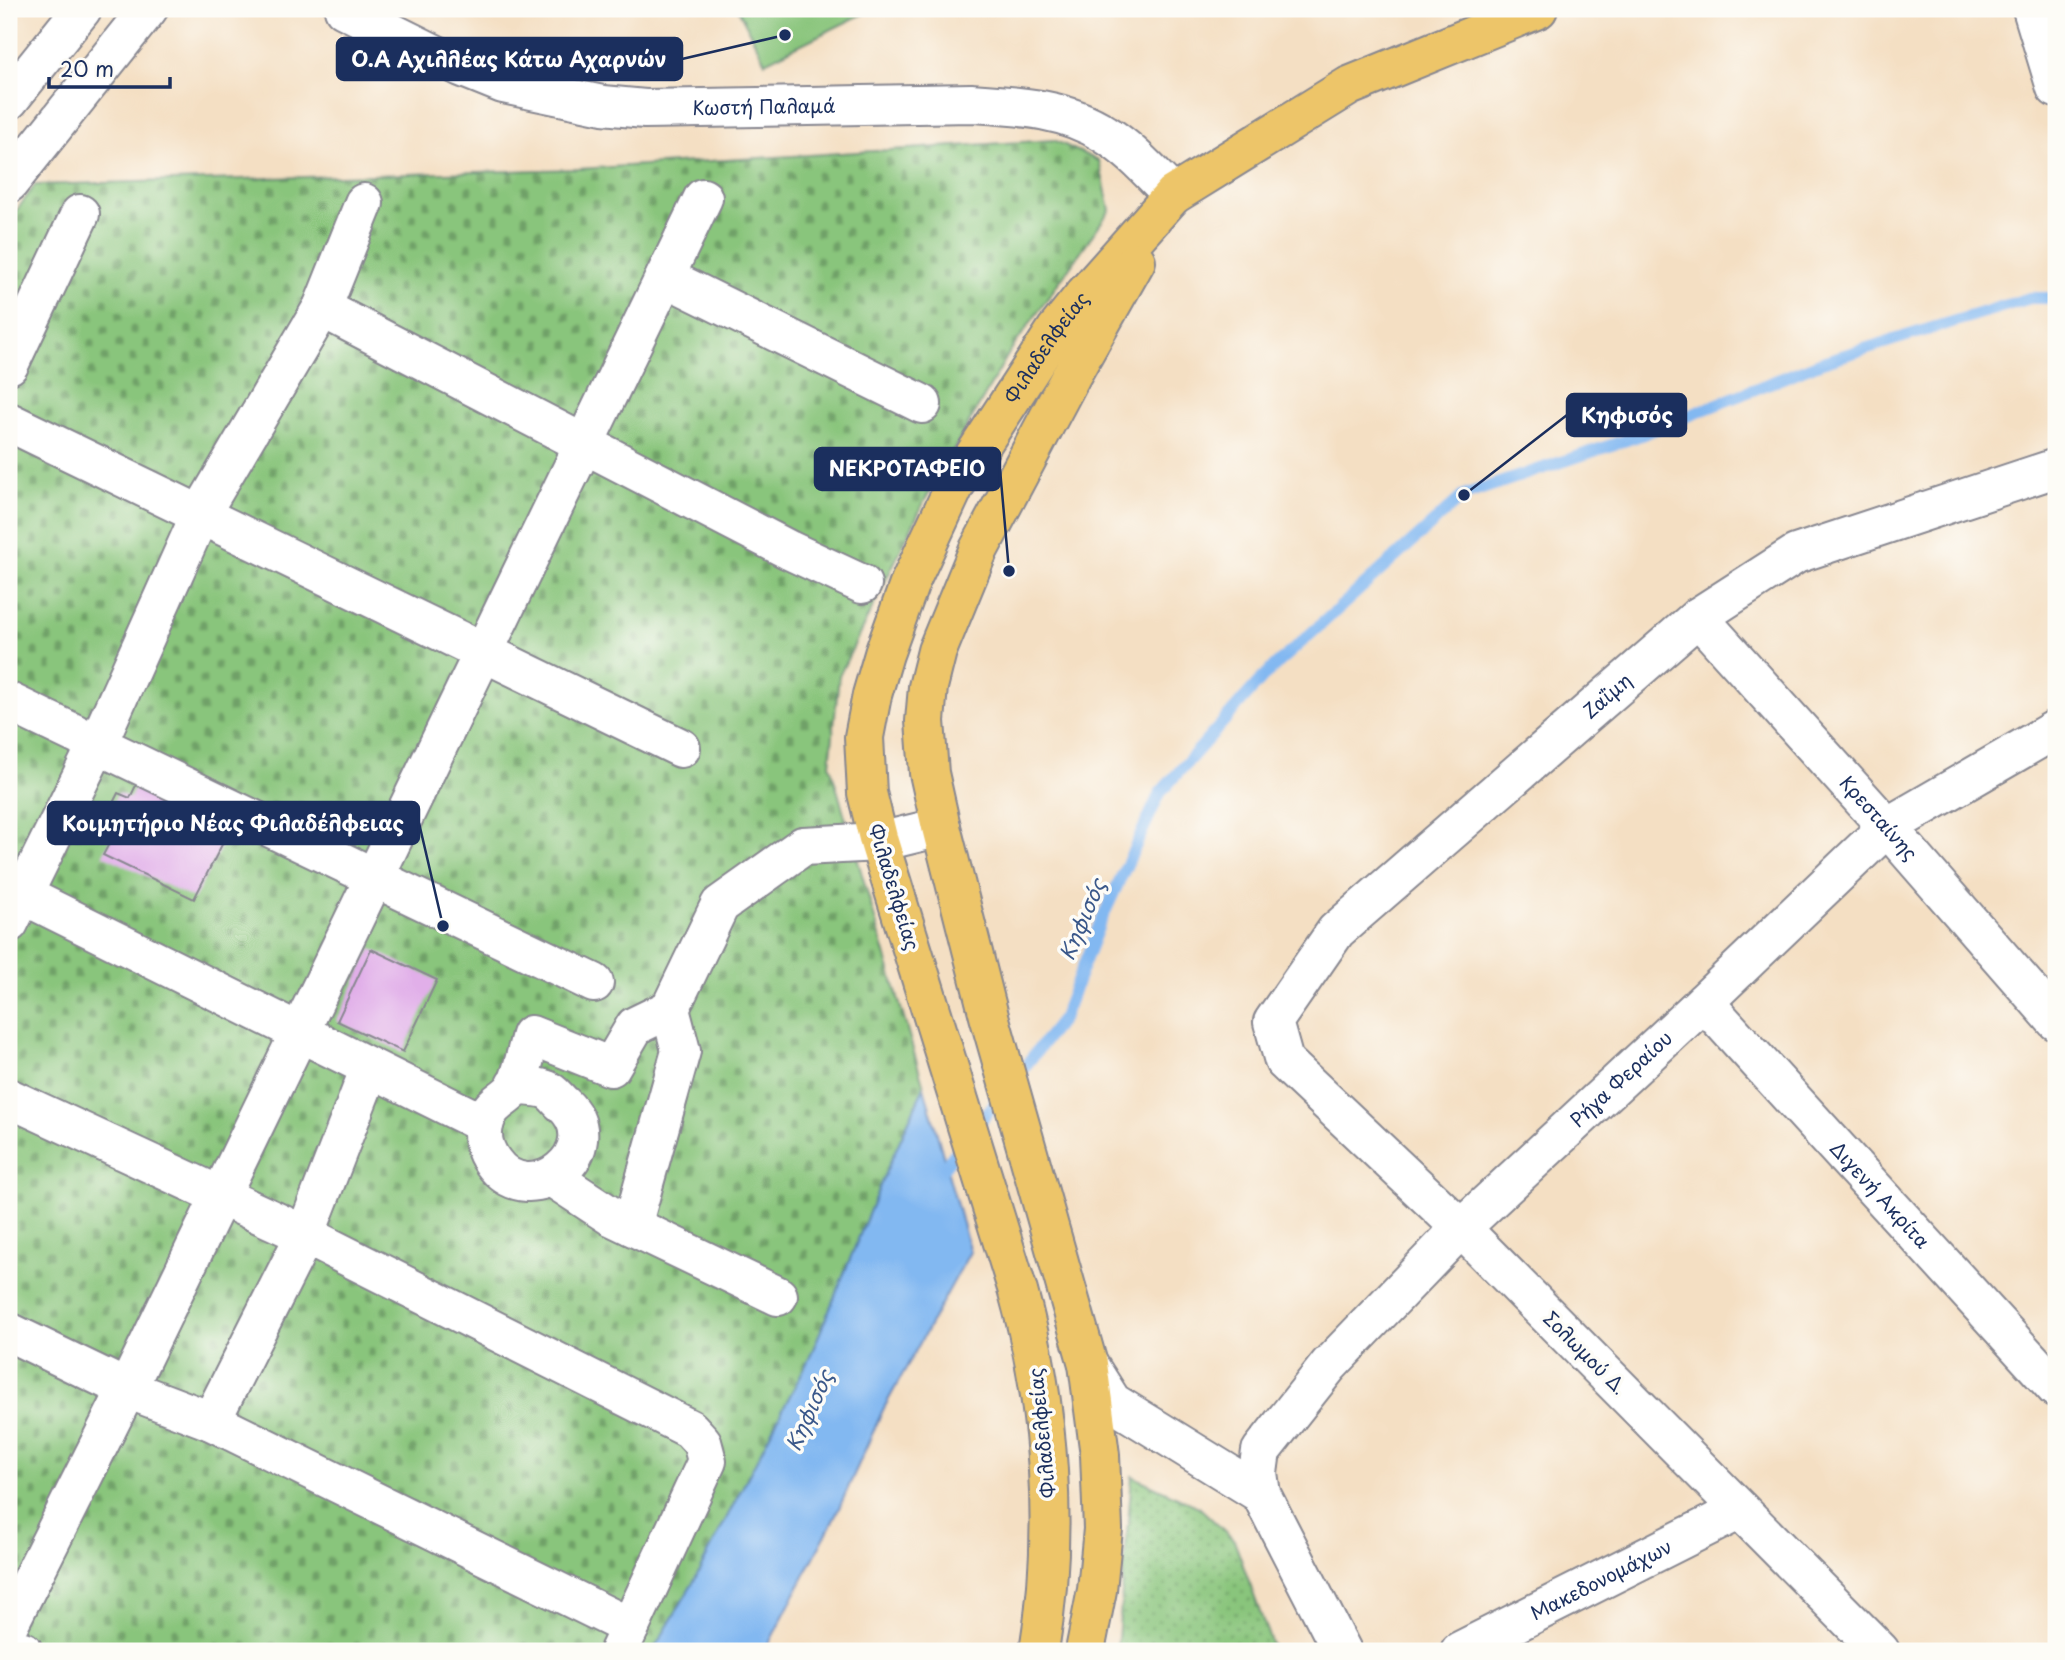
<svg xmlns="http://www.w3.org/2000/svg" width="2065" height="1660" font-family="'Playpen Sans',sans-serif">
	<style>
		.cemetery { fill: url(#cemetery-stones); stroke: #527a6c; stroke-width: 2 }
		.park { fill: url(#park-dots); stroke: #527a6c; stroke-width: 2 }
		.garden { fill: #89c57b; stroke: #527a6c; stroke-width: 2 }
		.water { fill: #82b8f1; stroke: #4e74a8; stroke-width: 2 }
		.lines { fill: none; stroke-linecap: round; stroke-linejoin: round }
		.stream { stroke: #82b8f1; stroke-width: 12 }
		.building { fill: #e1afe9 }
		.minor-casing { stroke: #888790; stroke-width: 42 }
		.major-casing { stroke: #888790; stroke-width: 42 }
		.minor { stroke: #fff; stroke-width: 38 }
		.major { stroke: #edc569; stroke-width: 38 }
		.labels { text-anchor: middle; stroke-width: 7; stroke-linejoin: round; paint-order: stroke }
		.street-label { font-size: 19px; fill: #1b2f5e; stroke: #fdfcf7 }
		.water-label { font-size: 21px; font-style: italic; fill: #3a588a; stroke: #fdfcf7 }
		.leader { fill: none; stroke: #1b2f5e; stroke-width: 2.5 }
		.callout-dot { fill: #1b2f5e; stroke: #fdfcf7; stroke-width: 2.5 }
		.callout { fill: #1b2f5e; stroke: #1b2f5e; stroke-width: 2.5 }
		.callout-label { font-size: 21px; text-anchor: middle; font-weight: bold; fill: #fff }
	</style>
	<defs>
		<pattern id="cemetery-stones" width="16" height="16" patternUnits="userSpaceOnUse" patternTransform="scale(1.75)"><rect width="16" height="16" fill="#89c57b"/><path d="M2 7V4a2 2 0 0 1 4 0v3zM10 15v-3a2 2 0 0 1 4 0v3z" fill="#6fa068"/></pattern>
		<pattern id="park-dots" width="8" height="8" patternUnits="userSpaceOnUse" patternTransform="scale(1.75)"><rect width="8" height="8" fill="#89c57b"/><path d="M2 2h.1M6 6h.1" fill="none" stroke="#6fa068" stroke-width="1.8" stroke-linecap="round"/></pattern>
	</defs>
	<rect width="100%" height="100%" fill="#fdfcf7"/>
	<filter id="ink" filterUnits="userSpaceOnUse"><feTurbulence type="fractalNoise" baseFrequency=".0143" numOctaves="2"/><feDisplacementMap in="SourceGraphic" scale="14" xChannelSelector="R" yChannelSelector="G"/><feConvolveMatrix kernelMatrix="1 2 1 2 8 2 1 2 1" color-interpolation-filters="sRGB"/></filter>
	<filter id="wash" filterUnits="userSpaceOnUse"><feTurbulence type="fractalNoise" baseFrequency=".00686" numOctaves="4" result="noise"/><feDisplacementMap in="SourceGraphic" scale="28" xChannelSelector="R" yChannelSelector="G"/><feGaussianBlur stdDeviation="1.57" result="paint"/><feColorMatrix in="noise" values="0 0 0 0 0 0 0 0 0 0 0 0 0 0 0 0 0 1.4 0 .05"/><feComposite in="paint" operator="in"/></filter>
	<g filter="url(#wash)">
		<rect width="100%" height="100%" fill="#f4dfc3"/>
		<!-- cemetery -->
		<polygon class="cemetery" points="1054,140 1099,161 1110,210 1009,353 925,500 839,676 830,765 924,1087 884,1176 810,1357 693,1583 653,1651 9,1651 9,221 35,185 578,169"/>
		<!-- park -->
		<polygon class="park" points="1132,1476 1199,1507 1234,1540 1274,1651 1117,1651"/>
		<!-- garden -->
		<polygon class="garden" points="738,9 873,9 765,62"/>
		<!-- water -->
		<polygon class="water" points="924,1087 970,1252 883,1410 835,1517 765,1651 653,1651 693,1583 810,1357 884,1176"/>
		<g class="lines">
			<!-- stream -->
			<g class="stream">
				<polyline points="1015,1079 1063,1018 1099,925 1160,793 1264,676 1464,495 1641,435 1822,362 2030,298 2056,298"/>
				<polyline points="975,1128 1003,1093"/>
				<polyline points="936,1177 964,1142"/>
			</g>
		</g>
		<g id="blocks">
			<!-- building -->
			<g class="building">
				<polygon points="137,783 230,829 194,899 103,855 111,840 98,833 118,793 130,798"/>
				<polygon points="371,949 437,980 403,1052 337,1021"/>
			</g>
		</g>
	</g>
	<g filter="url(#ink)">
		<use href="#blocks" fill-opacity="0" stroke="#888790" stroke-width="2"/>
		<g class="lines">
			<defs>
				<g id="minor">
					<path id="s1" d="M344,9L461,67L503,84L603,105L645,109L971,103C1017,106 1065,108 1105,134C1131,150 1152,174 1173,195"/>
					<polyline points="2032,9 2056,88"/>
					<polyline points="9,100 82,9"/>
					<polyline points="9,183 148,9"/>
					<polyline points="665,277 922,404"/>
					<polyline points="322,308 789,550 862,584"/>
					<polyline points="9,365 80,214"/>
					<polyline points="9,422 681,748"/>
					<path id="s2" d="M1698,617L1887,827L2056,1021"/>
					<polyline points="9,702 594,983"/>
					<polyline points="9,888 484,1124"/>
					<polyline points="9,923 97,745 200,515 322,308 364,203"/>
					<path id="s3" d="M1704,1002L2056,1388"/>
					<path d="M515,1085C524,1087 539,1086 547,1090C553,1092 558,1100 563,1104C612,1148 531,1216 493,1162C485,1151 480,1136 485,1122C490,1104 501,1102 512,1091C521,1081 527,1048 531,1035L611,1067L635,1026L670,1009L720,905L803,846L879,842L941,827"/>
					<polyline points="9,1098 305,1235 690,1429 702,1442 707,1461 619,1651"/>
					<polyline points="553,1178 611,1216 778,1296"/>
					<polyline points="632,1226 681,1051 670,1009"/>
					<polyline points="9,1332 127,1389 211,1421 630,1627"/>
					<polyline points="1088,1364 1112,1402 1261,1494 1342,1651"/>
					<polyline points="211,1421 305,1235 370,1068"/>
					<path id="s4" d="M1261,1494L1258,1473L1261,1451L1329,1365L1461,1228L1704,1002L1887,827L2056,729"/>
					<polyline points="9,1624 127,1389 703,198"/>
					<polyline points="9,1648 23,1651"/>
					<path id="s5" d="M1460,1651L1740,1510"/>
					<path id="s6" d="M1880,1651L1461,1228L1284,1061L1273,1022L1336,931L1698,617L1796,554L2056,468"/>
				</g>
				<g id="major">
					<path id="s7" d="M1039,1651C1059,1531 1050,1405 1017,1288L879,842L867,793L864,737L872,695L884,654L910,582L955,485L1056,330L1085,294L1173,195L1349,86L1538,9"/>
					<polyline points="1085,1651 1097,1590 1103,1529 1100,1455 1088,1364 989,1016 941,827 929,773 925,721 928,687 937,651 978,551 1071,376 1136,261"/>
				</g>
			</defs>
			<!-- minor casing -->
			<use href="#minor" class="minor-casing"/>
			<!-- major casing -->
			<use href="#major" class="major-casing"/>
			<!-- minor -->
			<use href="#minor" class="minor"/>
			<!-- major -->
			<use href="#major" class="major"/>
		</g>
	</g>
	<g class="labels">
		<!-- street labels -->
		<g class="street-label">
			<text dy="7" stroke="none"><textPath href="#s1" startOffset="439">Κωστή Παλαμά</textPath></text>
			<text dy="7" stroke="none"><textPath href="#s7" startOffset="1374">Φιλαδελφείας</textPath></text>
			<text dy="7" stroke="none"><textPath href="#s6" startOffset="1349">Ζαΐμη</textPath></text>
			<text dy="7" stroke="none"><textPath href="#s2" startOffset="270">Κρεσταίνης</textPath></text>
			<text transform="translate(894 887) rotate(73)" y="7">Φιλαδελφείας</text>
			<text dy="7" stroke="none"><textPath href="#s4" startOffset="562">Ρήγα Φεραίου</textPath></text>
			<text dy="7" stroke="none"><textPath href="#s3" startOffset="261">Διγενή Ακρίτα</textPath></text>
			<text transform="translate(1585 1353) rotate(45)" y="7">Σολωμού Δ.</text>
			<text transform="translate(1042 1433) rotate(-96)" y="7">Φιλαδελφείας</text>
			<text dy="7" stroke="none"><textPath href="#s5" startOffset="158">Μακεδονομάχων</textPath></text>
		</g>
		<!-- water labels -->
		<g class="water-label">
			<text transform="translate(1083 920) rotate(-67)" y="7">Κηφισός</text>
			<text transform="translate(810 1411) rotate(-66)" y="7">Κηφισός</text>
		</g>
	</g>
	<!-- callouts -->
	<path class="leader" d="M785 35L682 59M1464 495L1567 415M1009 571L1000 469M443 926L419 823"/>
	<g class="callout-dot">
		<circle cx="785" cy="35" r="7"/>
		<circle cx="1464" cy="495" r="7"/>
		<circle cx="1009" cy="571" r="7"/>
		<circle cx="443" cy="926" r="7"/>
	</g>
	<g class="callout">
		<rect x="337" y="38" width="345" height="42" rx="7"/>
		<rect x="1567" y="394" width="119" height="42" rx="7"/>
		<rect x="815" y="448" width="185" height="42" rx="7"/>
		<rect x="48" y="802" width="371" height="42" rx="7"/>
	</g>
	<g class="callout-label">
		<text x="509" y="67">Ο.Α Αχιλλέας Κάτω Αχαρνών</text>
		<text x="1627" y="423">Κηφισός</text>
		<text x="907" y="476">ΝΕΚΡΟΤΑΦΕΙΟ</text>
		<text x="233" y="831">Κοιμητήριο Νέας Φιλαδέλφειας</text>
	</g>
	<!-- margin -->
	<rect width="2065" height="1660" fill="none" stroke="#fdfcf7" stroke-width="35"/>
	<!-- scale -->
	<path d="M49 77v10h121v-10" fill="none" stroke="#1b2f5e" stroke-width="3.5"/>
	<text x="60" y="77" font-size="21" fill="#1b2f5e" stroke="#fdfcf7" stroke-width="5" paint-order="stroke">20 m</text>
</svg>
